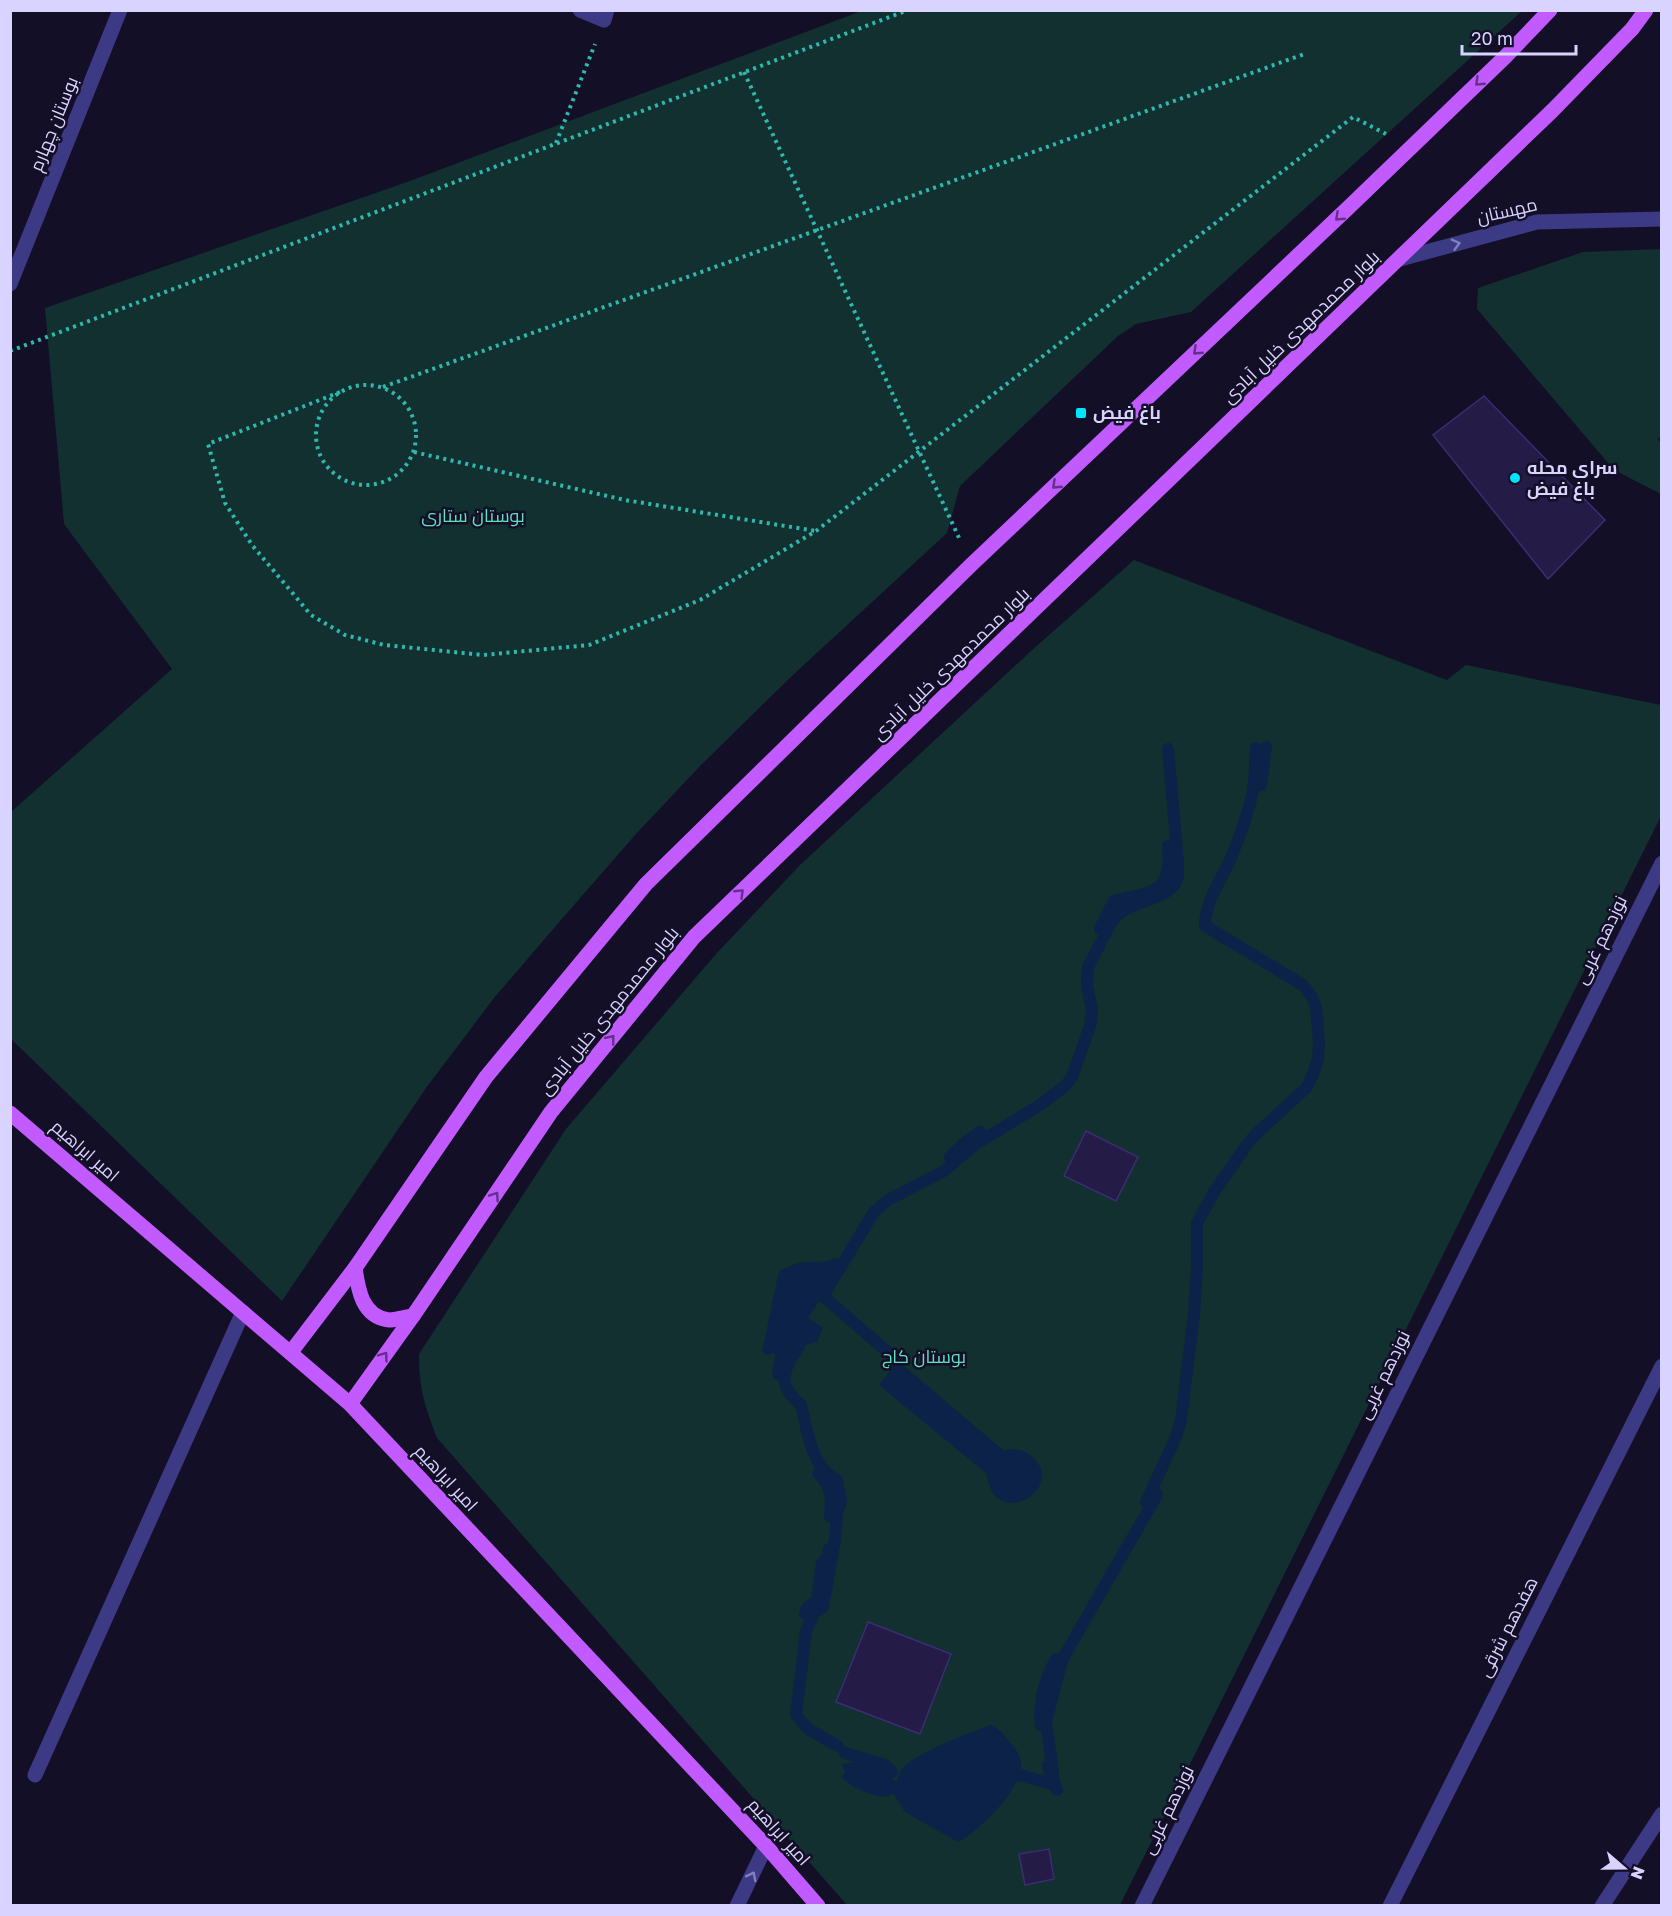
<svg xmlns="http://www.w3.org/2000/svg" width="1672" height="1916" font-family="'Golos Text',Cairo,sans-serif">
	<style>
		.green { fill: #12302f }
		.water { fill: #0c2248 }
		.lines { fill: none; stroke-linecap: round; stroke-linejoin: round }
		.stream { stroke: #0c2248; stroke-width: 12 }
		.building { fill: #241b47; stroke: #3b2d73; stroke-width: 1.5 }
		.path { stroke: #2fb8b0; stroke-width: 4; stroke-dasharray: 3 4.5; stroke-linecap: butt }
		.minor { stroke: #3d3a85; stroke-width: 15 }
		.major { stroke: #c25bff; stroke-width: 15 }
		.oneway { stroke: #623188 }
		.oneway2 { stroke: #837fbc }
		.poi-dot { fill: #00e5ff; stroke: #130f26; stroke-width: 2 }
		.labels { text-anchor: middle; stroke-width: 5; stroke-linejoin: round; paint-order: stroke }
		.street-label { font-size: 18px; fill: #d9d4ff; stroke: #130f26 }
		.poi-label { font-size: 18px; font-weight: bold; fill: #d9d4ff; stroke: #130f26; text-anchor: start }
		.park-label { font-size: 18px; fill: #5fe0c0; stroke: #130f26 }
	</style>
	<rect width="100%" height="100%" fill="#130f26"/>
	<!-- green -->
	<g class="green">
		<polygon points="864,10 1522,11 1191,312 1136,324 1118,336 960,486 947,533 794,674 701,765 636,834 567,913 494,998 426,1088 282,1301 11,1039 11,812 172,669 64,524 45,308 410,181"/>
		<polygon points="1661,249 1662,433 1658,440 1661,442 1661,494 1614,470 1477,309 1478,288 1583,252"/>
		<path d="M1134,560L1447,680L1466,665L1661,705V816L1120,1905H847L437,1438C425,1406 419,1390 419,1354L566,1129L716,954L800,865L1031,651Z"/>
	</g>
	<!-- water -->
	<g class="water">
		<path d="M835,1258L839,1260L816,1298L819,1301L808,1318L823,1328L817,1342L767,1355L762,1352L779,1271C788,1267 797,1262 807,1262C821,1261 821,1264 835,1258Z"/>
		<path d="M898,1361L1004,1451C1012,1448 1022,1449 1030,1455C1071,1487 993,1534 987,1474L879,1385Z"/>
		<path d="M991,1725C999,1729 1003,1733 1008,1740C1015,1748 1020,1753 1021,1764C1023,1788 978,1832 958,1842L905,1812L893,1793L888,1797C871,1796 853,1789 841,1777L845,1772L842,1764L855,1762L885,1771L896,1782C898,1778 900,1772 902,1769C912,1755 972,1731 991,1725Z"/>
	</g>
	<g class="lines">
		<!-- stream -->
		<g class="stream">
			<polyline points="1261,785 1266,747"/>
			<path d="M1100,929L1114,901C1154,891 1172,894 1168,846"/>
			<path d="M1103,938C1108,929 1111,920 1119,914C1133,902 1168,898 1176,882C1179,876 1178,870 1178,863L1168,749"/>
			<polyline points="950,1157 963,1144 980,1132"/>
			<path d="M799,1347C783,1369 776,1385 801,1405C807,1429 811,1468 837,1480L841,1502L837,1513L835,1539L823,1607L814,1613L806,1631L796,1715L808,1729L838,1746"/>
			<polyline points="898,1361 823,1296 874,1212 888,1200 944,1171 976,1144 1040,1105 1066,1085 1072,1077 1090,1026 1092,1010 1087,985 1088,967 1100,944"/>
			<polyline points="778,1374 782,1351"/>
			<path d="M818,1473C832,1488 832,1498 830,1517"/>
			<path d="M1146,1502L1176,1437L1181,1420L1194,1314L1197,1265V1223L1214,1192L1246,1146L1255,1135L1307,1087L1313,1074L1318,1059L1319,1042L1316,1007L1312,997L1303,985L1205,926C1205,899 1224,877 1233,853C1241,833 1249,811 1253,790C1255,777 1255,762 1256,748"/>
			<polyline points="805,1614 807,1608 817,1600 822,1563 828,1557 829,1549"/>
			<path d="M1041,1725C1038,1703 1045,1678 1056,1659"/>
			<polyline points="845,1753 885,1765 892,1772"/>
			<polyline points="1048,1766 1057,1790"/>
			<polyline points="1049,1771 1053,1773 1046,1722 1062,1660 1157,1495"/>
			<polyline points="1020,1775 1055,1785"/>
		</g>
	</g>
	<!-- building -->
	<g class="building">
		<polygon points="1484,396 1605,520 1548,579 1433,435"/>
		<polygon points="1086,1131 1138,1157 1116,1201 1064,1176"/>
		<polygon points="868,1622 951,1654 920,1734 836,1702"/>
		<polygon points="1049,1849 1054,1879 1025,1885 1019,1854"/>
	</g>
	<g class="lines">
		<!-- path -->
		<g class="path">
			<polyline points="744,72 960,540"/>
			<polyline points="556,143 595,44"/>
			<polyline points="10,351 908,10"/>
			<circle cx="366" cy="435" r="50"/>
			<polyline points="383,387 1307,53"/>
			<polyline points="340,392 208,444 225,503 252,545 311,615 345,635 384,645 483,655 589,645 700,600 816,531 1353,117 1386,134"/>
			<polyline points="414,452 625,500 816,531"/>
		</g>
		<!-- minor -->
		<g class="minor">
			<polyline points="580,10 604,20 607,10"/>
			<polyline points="1400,259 1537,222 1662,219"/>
			<polyline points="10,284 120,10"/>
			<polyline points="35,1775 243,1312"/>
			<polyline points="737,1906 766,1846"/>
			<polyline points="1142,1906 1662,863"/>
			<polyline points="1390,1906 1662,1366"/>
			<polyline points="1602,1906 1662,1814"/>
		</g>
		<!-- major -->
		<g class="major">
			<polyline points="10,1113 350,1404 766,1846 818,1906"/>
			<path d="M355,1268C358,1289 362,1317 389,1320C396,1320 405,1317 413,1316"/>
			<polyline points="291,1352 355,1268 486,1077 646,884 971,565 1348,208 1505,57 1550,10"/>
			<polyline points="350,1404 413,1316 551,1112 694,937 1553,110 1632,29 1646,10"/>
		</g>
	</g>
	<!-- one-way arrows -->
	<defs><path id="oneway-chevron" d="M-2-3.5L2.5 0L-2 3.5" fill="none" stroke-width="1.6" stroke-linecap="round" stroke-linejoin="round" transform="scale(1.5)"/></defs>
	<g class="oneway">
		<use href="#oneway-chevron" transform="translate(1479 82) rotate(136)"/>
		<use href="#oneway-chevron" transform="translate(1339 217) rotate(137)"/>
		<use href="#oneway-chevron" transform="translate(1197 351) rotate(137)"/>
		<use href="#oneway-chevron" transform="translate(1056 485) rotate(137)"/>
		<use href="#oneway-chevron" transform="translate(740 893) rotate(-44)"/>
		<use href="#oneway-chevron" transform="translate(611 1039) rotate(-51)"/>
		<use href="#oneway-chevron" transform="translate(495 1196) rotate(-56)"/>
		<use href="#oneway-chevron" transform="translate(384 1356) rotate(-54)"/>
	</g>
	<g class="oneway2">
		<use href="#oneway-chevron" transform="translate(1456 244) rotate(-15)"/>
		<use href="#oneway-chevron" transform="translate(752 1876) rotate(-63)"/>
	</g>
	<!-- markers -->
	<g class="poi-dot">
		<rect x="1075" y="407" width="12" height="12" rx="3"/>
		<circle cx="1515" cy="478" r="6"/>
	</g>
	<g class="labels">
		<!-- street labels -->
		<g class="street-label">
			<text transform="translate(54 124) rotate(-68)" y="6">بوستان چهارم</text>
			<text transform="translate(1507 211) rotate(-13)" y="6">مهستان</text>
			<text transform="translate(1301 327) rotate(-44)" y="6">بلوار محمدمهدی خلیل آبادی</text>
			<text transform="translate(951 664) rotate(-44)" y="6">بلوار محمدمهدی خلیل آبادی</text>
			<text transform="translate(1601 940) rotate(-64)" y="6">نوزدهم غربی</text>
			<text transform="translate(609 1011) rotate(-51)" y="6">بلوار محمدمهدی خلیل آبادی</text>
			<text transform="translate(85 1151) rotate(41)" y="6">امیر ابراهیم</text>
			<text transform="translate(1384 1375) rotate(-64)" y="6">نوزدهم غربی</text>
			<text transform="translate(446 1478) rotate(47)" y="6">امیر ابراهیم</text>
			<text transform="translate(1508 1627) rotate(-63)" y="6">هفدهم شرقی</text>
			<text transform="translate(1168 1810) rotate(-64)" y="6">نوزدهم غربی</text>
			<text transform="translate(779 1832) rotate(48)" y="6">امیر ابراهیم</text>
		</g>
		<!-- poi labels -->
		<g class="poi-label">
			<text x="1093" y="419">باغ فیض</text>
			<text x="1527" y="474">سرای محله<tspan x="1527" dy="21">باغ فیض</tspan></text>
		</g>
		<!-- park labels -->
		<g class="park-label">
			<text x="473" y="522">بوستان ستاری</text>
			<text x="924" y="1363">بوستان کاج</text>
		</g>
	</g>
	<!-- border -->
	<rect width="1672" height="1916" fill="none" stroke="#d9d4ff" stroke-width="24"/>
	<!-- north arrow -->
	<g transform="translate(1624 1868) rotate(110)" stroke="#130f26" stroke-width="4.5" paint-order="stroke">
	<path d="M0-4.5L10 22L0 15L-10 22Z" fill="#d9d4ff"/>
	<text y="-9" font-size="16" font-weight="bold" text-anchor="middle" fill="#d9d4ff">N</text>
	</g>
	<!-- scale -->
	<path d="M1462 45v9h114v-9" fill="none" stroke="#d9d4ff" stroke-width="3"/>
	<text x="1471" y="45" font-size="18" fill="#d9d4ff" stroke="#130f26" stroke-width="4.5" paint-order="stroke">20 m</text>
</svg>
